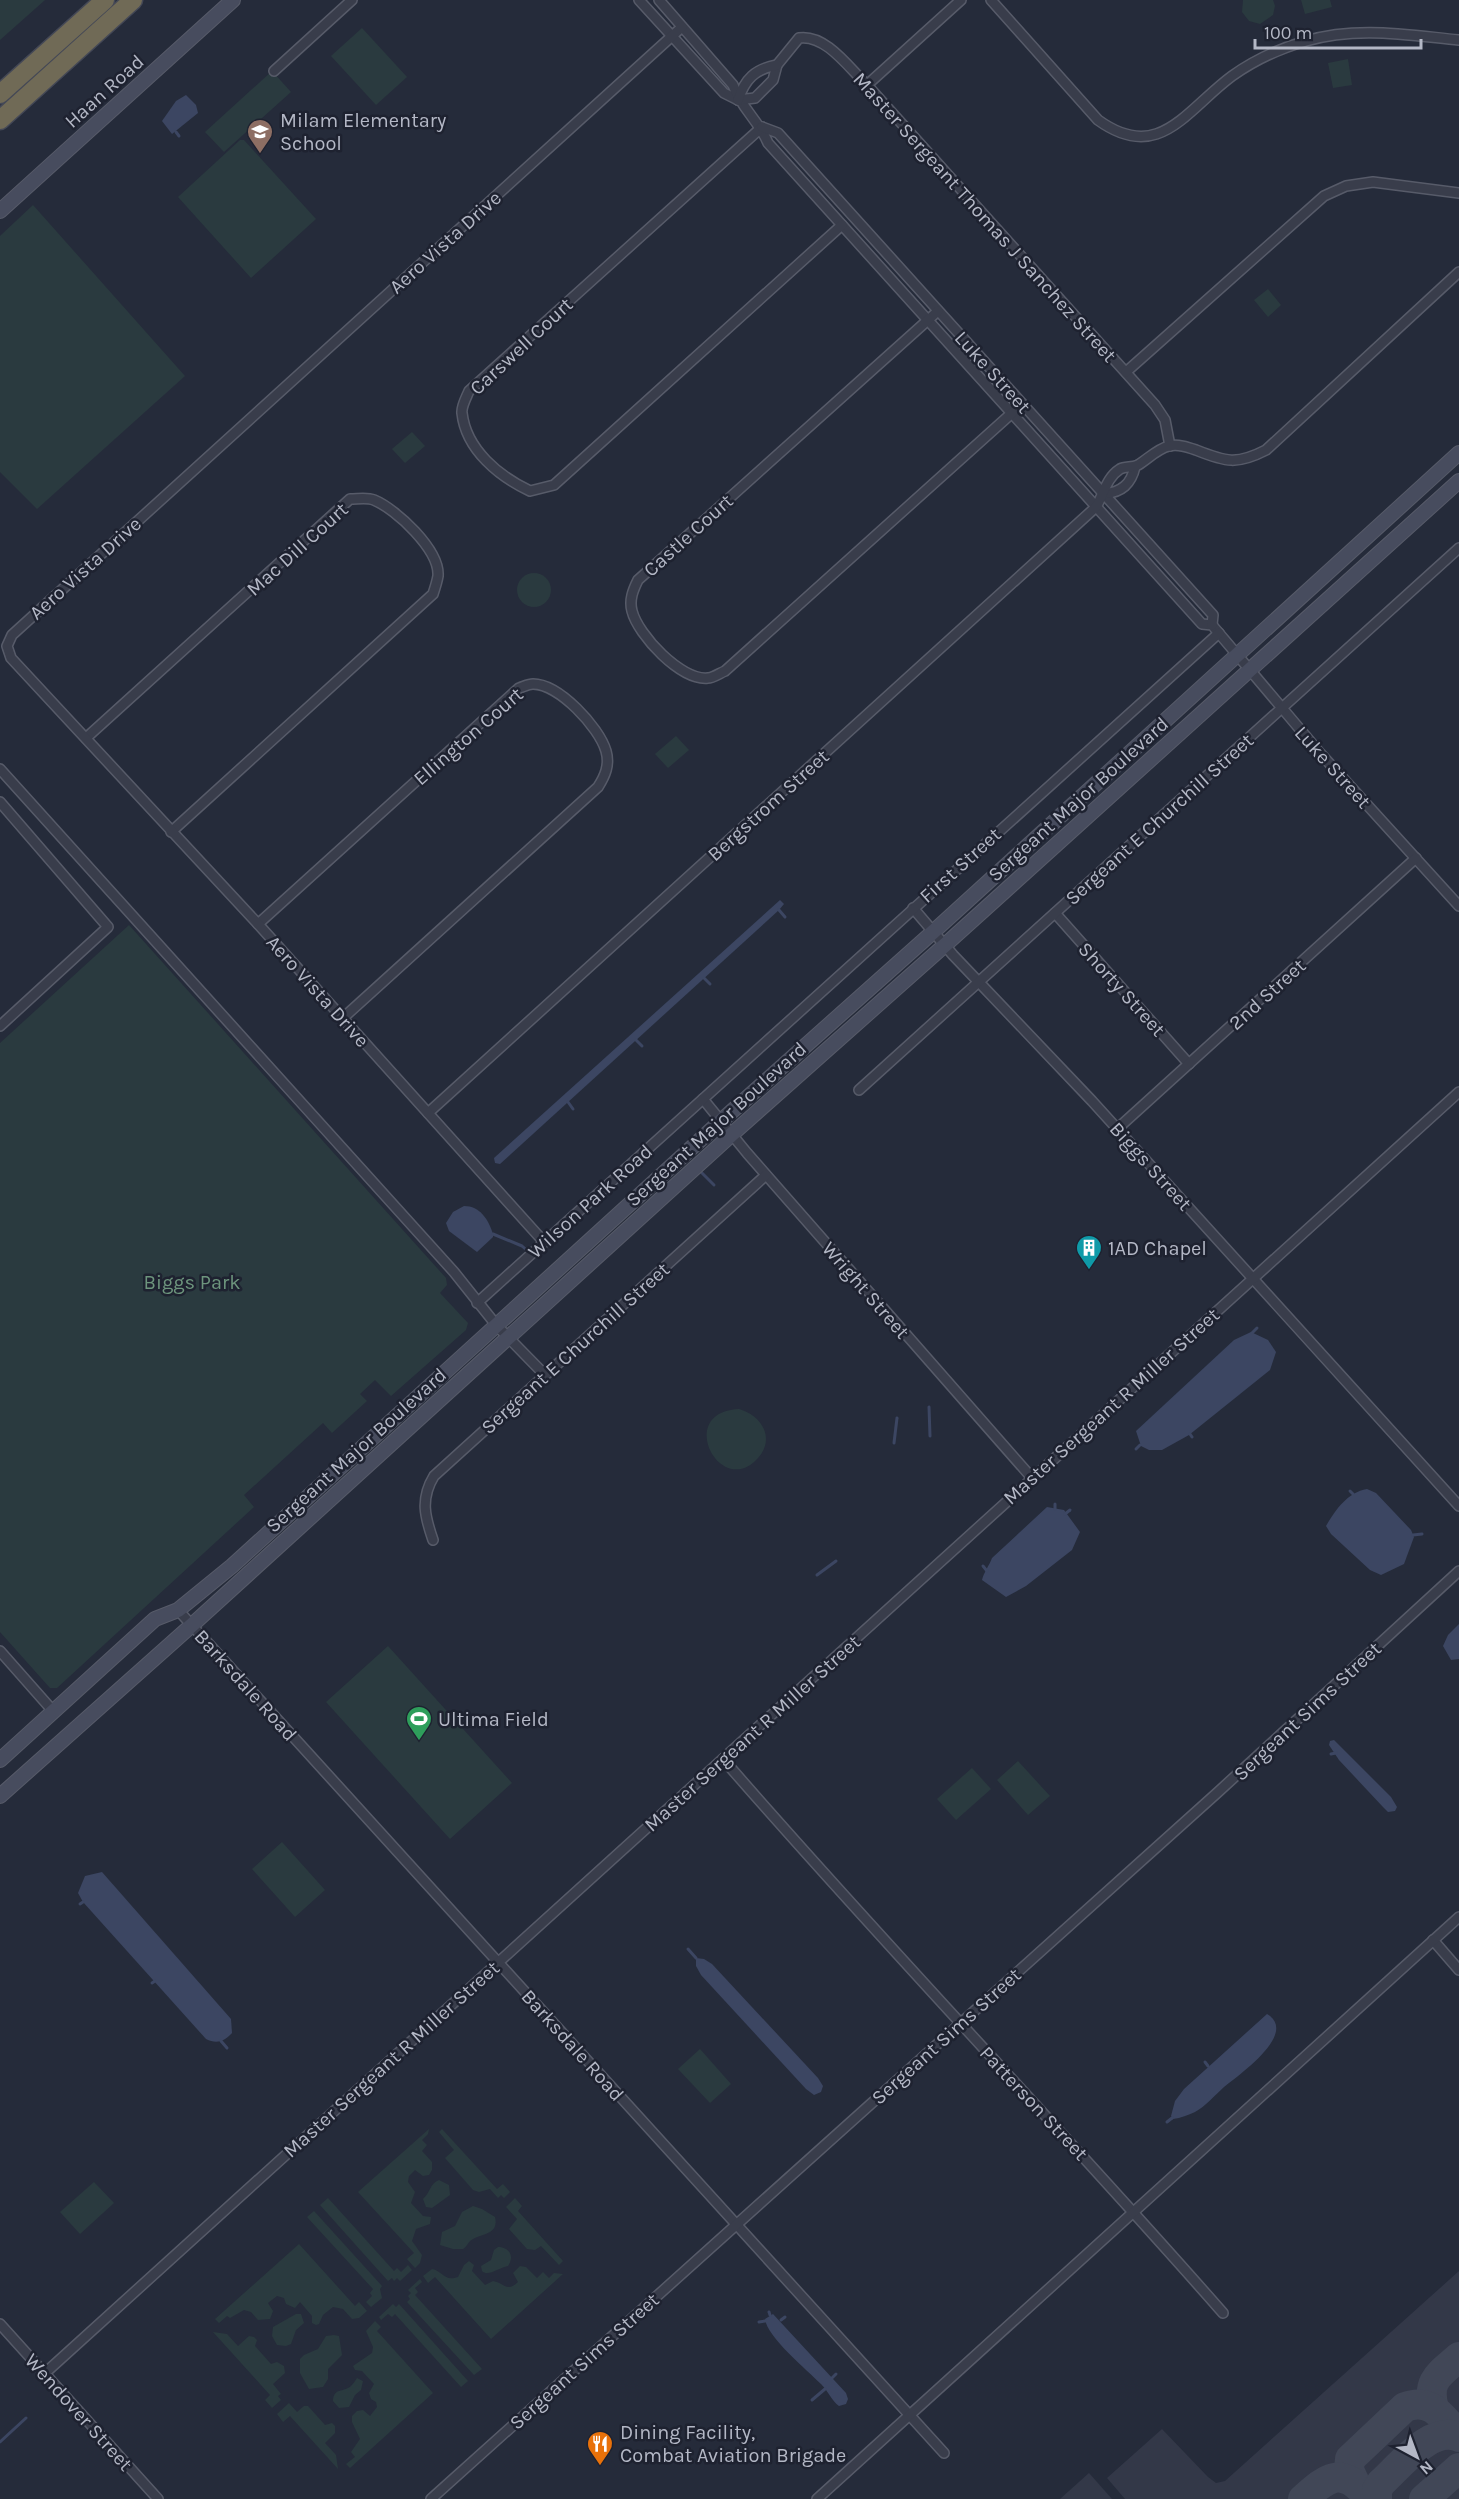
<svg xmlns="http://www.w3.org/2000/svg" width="1459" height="2499" font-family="Karla,sans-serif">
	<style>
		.airport { fill: #333848 }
		.green { fill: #2a3a3f }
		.water { fill: #3c4662 }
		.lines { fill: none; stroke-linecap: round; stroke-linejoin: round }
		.stream { stroke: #3c4662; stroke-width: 3 }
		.taxiway { stroke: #414757; stroke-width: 30 }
		.street-casing { stroke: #575b69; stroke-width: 12 }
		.secondary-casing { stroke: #575b69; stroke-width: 16 }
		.highway-casing { stroke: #444856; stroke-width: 21 }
		.street { stroke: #393d4b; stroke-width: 9 }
		.secondary { stroke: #474c5e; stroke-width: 14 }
		.highway { stroke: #706a56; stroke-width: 18 }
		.labels { text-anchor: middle; stroke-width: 5; stroke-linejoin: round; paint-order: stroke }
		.street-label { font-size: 20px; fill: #b4b8c6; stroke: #1e2230 }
		.poi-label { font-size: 20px; fill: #b4b8c6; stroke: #1e2230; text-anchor: start }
		.park-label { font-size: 20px; fill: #6d957d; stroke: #1e2230 }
	</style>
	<rect width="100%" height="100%" fill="#252b3a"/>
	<!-- airport -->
	<g class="airport">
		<polygon points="1459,2271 1459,2499 1125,2499 1107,2478 1162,2429 1208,2477 1216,2483 1225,2481"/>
		<polygon points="1089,2473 1112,2499 1060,2499"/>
	</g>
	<!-- green -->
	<g class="green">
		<polygon points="0,0 45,0 0,40"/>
		<polygon points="1243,0 1273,0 1275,6 1273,15 1260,24 1249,21 1242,12"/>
		<polygon points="1301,0 1330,0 1332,7 1305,14"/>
		<polygon points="362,28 407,77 376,105 331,56"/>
		<polygon points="1348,59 1352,85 1333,88 1328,63"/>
		<polygon points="272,71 291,92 224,152 205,132"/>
		<polygon points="240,140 244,140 316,219 251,278 178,197"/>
		<polygon points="33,205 185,376 37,509 0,472 0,236"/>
		<polygon points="1268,289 1281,305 1268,317 1254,300"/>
		<polygon points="412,432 425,446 405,463 392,449"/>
		<circle cx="534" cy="590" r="17"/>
		<polygon points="676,736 689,750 668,768 655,754"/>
		<polygon points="129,925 446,1278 447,1285 440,1293 468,1323 466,1330 391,1396 375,1380 360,1394 367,1401 332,1433 323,1423 244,1495 254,1507 57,1688 50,1688 0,1632 0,1043"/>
		<path d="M739,1409C761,1415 776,1438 758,1458C721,1500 674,1412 739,1409Z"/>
		<polygon points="388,1646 512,1783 450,1839 326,1702"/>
		<polygon points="1018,1761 1050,1796 1028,1815 997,1780"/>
		<polygon points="972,1768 991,1789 956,1820 937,1799"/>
		<polygon points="282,1842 325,1890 295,1917 252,1869"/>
		<polygon points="700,2049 731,2084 710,2103 678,2069"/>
		<polygon points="429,2129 428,2134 422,2140 427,2145 422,2151 432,2162 432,2170 429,2175 423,2176 415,2170 409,2176 408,2182 415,2192 411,2203 423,2216 431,2217 430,2224 416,2229 412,2241 422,2255 420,2263 415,2268 407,2259 414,2253 358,2192"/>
		<polygon points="442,2129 497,2189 503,2184 510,2192 504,2198 501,2195 498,2198 490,2189 479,2192 473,2190 445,2158 454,2150 439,2132"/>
		<path d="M439,2180L449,2185L450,2195L432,2208L426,2207L423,2199C430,2193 430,2183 439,2180Z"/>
		<polygon points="94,2182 114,2203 80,2234 60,2212"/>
		<polygon points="328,2198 394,2271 397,2268 401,2272 408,2265 412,2270 400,2281 397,2278 394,2281 392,2278 388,2281 320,2205"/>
		<polygon points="515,2198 522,2206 518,2211 563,2261 559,2265 541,2246 535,2250 527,2249 509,2229 517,2219 506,2207"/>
		<path d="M473,2206L482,2209L495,2217C499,2234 484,2233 473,2239C468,2241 468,2246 463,2249H453L440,2245L442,2232L455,2226L462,2212Z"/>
		<polygon points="314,2211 382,2286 380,2289 382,2298 371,2307 366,2302 372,2296 370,2293 373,2289 307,2217"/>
		<polygon points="299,2244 355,2306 359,2302 367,2311 359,2318 352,2319 343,2309 333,2307 323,2315 319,2324 316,2325 312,2323 312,2316 300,2302 295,2308 286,2304 284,2298 277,2296 268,2303 273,2311 270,2319 258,2320 251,2312 244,2310 230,2318 227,2316 219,2323 215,2319"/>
		<path d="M498,2247C509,2247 515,2256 508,2266C498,2268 488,2277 482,2271L481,2266L491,2260L494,2250Z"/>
		<path d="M469,2261L474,2265L472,2271L485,2285L493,2281C505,2283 506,2293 518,2282L513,2273L520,2266L526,2267L537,2278L543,2272L549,2278L554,2273L563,2274L491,2339L435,2277L428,2283L423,2276L432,2269C443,2271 444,2282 458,2277L464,2265Z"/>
		<polygon points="420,2279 422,2282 415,2288 418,2292 415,2295 482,2369 474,2375 407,2302 410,2299 408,2296 411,2293 408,2290"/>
		<polygon points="393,2304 396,2307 399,2304 468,2381 461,2387 395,2314 392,2317 388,2314 381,2320 379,2317"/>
		<polygon points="296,2314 301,2314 304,2323 296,2330 291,2344 286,2346 277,2345 272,2336 273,2327"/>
		<polygon points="375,2321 381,2327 377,2331 433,2393 350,2468 346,2464 355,2457 351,2452 360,2439 352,2422 352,2416 357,2411 363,2410 370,2416 377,2407 376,2402 371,2399 369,2393 374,2384 362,2371 355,2370 353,2366 372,2353 373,2347 366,2331"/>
		<polygon points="213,2332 227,2334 238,2346 249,2336 254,2337 257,2340 255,2346 271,2364 277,2362 284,2366 285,2373 273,2384 281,2394 278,2396 281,2400 272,2408 265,2400 270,2395"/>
		<polygon points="334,2335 339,2336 342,2355 328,2369 328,2379 323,2387 309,2389 300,2373 300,2359 304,2355 318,2349 326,2336"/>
		<path d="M357,2378L363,2381L361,2390L355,2395L349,2407L339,2408L333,2401C334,2387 343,2393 351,2386C353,2384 355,2381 357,2378Z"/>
		<polygon points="289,2403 297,2412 304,2406 308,2406 325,2425 332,2423 335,2426 335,2433 325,2443 336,2455 338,2469 290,2416 283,2422 277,2414"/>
	</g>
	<!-- water -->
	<g class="water">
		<polygon points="186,95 196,105 198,113 172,134 162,121 176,101"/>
		<polygon points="780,900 784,904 779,910 500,1164 495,1163 494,1158"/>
		<path d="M464,1206C480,1206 488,1219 493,1234V1237L477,1252L449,1231L446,1223L453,1212Z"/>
		<polygon points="1251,1332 1268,1340 1276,1352 1270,1370 1189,1435 1162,1450 1149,1450 1141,1446 1136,1431 1234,1340"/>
		<path d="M1367,1489L1376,1493L1411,1530L1414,1537L1404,1564L1381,1575L1370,1570L1331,1534L1326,1526C1335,1510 1348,1492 1367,1489Z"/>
		<path d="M1047,1507L1064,1510L1080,1532L1072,1550L1026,1586L1006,1597L982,1580C984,1572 989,1566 992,1558Z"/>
		<polygon points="1459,1624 1459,1659 1451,1660 1443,1646 1448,1635"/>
		<polygon points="1334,1740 1391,1797 1397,1807 1395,1811 1388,1812 1383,1807 1339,1760 1329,1745 1330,1741"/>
		<path d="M102,1872L231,2019L232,2033C224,2042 216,2044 206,2039L83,1902L78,1893L85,1876Z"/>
		<polygon points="696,1958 704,1959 712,1964 818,2078 823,2086 821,2092 814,2095 806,2089 701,1975 696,1966"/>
		<path d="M1267,2014C1299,2033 1239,2075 1224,2087C1215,2095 1206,2106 1195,2112C1188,2115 1181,2118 1173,2119L1171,2116L1175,2101L1184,2089Z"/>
		<path d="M773,2314L846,2393L848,2399L846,2404L839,2406C832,2401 828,2391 821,2384C807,2370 767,2337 765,2319Z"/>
	</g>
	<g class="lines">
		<!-- stream -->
		<g class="stream">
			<polyline points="176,132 179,136"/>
			<polyline points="779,910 785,917"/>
			<polyline points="704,978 710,984"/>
			<polyline points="636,1040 642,1046"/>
			<polyline points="568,1102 573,1109"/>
			<polyline points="698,1169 714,1185"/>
			<polyline points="493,1234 522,1246 531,1254"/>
			<polyline points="1252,1333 1257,1328"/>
			<polyline points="929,1407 930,1436"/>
			<polyline points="1190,1434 1192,1437"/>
			<polyline points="894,1443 897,1418"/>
			<polyline points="1136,1449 1140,1445"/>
			<polyline points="1350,1491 1353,1494"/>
			<polyline points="1055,1509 1055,1504"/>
			<polyline points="1065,1514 1070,1510"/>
			<polyline points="1413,1535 1422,1534"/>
			<polyline points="983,1566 987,1571"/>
			<polyline points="817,1575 836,1561"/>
			<polyline points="1331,1754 1336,1753"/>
			<polyline points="80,1904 83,1902"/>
			<polyline points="688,1949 696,1958"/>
			<polyline points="152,1983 155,1981"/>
			<polyline points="221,2041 227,2048"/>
			<polyline points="1205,2062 1208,2066"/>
			<polyline points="1167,2122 1172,2118"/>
			<polyline points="769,2312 770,2315"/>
			<polyline points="781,2320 785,2317"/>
			<polyline points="759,2322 765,2321"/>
			<polyline points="832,2378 836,2374"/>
			<polyline points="812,2400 825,2389"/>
			<polyline points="0,2442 26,2418"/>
		</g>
		<!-- taxiway -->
		<g class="taxiway">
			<path d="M1434,2408C1426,2380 1440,2374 1459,2357"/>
			<path d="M1355,2483L1349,2470L1350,2459L1405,2407C1432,2397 1443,2418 1459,2436"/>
			<path d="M1303,2499C1326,2479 1339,2466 1364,2492"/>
			<path d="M1377,2499V2490L1381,2483C1401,2465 1431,2425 1459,2437"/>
			<polyline points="1424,2499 1459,2468"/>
		</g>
		<defs>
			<g id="street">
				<polyline points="639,0 724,93 738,100"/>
				<path d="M659,0L733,85C741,108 759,121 768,143L1202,624L1212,625L1320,753L1459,906"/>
				<path d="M991,0L1098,120C1159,164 1186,110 1232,76C1253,61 1281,48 1306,41C1357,26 1407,35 1459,40"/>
				<polyline points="274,71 352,0"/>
				<polyline points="867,85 961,0"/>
				<path d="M738,100L755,98L773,80L777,65L799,38C826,34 849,68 867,85L1155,405L1165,420L1170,446"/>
				<path d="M738,100C745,79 755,69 777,65"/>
				<path d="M762,127L469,391C466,398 461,407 462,413C466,450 500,477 530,491L554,485L842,225"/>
				<polyline points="762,127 778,133 1213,615 1212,625"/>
				<path d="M938,311L638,580C633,590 629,600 632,611C638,635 681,681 708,678C713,678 720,673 725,671L1022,404"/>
				<polyline points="1126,372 1324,196 1346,186 1373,182 1459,193"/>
				<path d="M1104,494C1122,492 1131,484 1135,467"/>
				<path d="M86,738L350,499C358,499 367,497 374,500C396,509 440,550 438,576C437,582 435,588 433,594L171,832"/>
				<polyline points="0,769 454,1272 497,1326 545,1375"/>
				<polyline points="0,802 108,927 0,1026"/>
				<polyline points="913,908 953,955 1092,1101 1459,1506"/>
				<polyline points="1055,913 1189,1064"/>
				<path d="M258,924L519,688C523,687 528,684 533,684C559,684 599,727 606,751C610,765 605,776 598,787L343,1018"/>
				<polyline points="859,1090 1459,548"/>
				<polyline points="703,1099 747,1153 1032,1478"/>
				<path d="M428,1113L1096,507C1104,494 1106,478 1120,469C1125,466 1132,468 1138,465C1148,459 1157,449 1169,446C1178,444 1187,447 1196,450C1226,462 1237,465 1266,450L1459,272"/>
				<polyline points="1117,1129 1416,858"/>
				<polyline points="544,1242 258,924 11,658 7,646 12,635 682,27"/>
				<polyline points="477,1303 1219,633"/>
				<path d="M433,1540C425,1517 420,1499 434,1476L766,1175"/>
				<polyline points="178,1610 944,2453"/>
				<polyline points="0,1651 53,1711"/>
				<path d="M723,1759C886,1947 1059,2126 1223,2313"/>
				<polyline points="1433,1940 1459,1970"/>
				<polyline points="0,2324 158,2499"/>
				<polyline points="44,2374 1459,1092"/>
				<polyline points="431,2499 1217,1793 1459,1571"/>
				<polyline points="817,2499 1459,1917"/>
			</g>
			<g id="secondary">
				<polyline points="0,211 233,0"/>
				<polyline points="0,1760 155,1619 178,1610 232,1566 721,1121 933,932 1459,453"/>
				<polyline points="0,1796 192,1625 731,1135 945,945 1459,481"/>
			</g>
			<g id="highway">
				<polyline points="0,94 105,0"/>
				<polyline points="0,120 133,0"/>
			</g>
		</defs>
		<!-- street casing -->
		<use href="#street" class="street-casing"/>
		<!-- secondary casing -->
		<use href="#secondary" class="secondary-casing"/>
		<!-- highway casing -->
		<use href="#highway" class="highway-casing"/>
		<!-- street -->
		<use href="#street" class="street"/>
		<!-- secondary -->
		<use href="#secondary" class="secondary"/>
		<!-- highway -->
		<use href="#highway" class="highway"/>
	</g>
	<!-- icons -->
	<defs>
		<symbol id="school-pin" viewBox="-11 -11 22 30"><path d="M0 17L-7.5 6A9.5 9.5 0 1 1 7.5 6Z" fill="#8d6e63" stroke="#1e2230"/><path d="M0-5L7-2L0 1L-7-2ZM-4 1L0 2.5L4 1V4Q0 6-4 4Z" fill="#fff"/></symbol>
		<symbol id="building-pin" viewBox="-11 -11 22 30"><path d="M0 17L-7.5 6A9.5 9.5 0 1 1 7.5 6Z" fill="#0f9aa8" stroke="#1e2230"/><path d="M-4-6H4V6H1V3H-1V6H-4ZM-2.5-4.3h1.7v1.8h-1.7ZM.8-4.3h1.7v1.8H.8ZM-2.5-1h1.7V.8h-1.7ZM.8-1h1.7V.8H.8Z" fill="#fff"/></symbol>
		<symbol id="stadium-pin" viewBox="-11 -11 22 30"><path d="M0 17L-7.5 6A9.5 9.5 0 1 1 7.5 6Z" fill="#2e9e5b" stroke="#1e2230"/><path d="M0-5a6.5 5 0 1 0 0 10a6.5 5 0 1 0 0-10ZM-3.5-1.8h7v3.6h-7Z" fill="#fff"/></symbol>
		<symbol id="restaurant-pin" viewBox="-11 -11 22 30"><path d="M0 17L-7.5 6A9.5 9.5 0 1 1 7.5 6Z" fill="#e8710a" stroke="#1e2230"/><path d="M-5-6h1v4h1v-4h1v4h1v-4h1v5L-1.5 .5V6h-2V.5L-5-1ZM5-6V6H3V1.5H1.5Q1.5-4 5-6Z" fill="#fff"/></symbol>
	</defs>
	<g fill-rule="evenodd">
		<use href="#school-pin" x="245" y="117" width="30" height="40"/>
		<use href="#building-pin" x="1074" y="1233" width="30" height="40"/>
		<use href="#stadium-pin" x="404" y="1704" width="30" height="40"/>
		<use href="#restaurant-pin" x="585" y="2429" width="30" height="40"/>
	</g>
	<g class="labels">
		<!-- street labels -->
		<g class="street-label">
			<text transform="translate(104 91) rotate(-42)" y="7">Haan Road</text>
			<text transform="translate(985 217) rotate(48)" y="7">Master Sergeant Thomas J Sanchez Street</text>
			<text transform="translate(445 242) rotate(-42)" y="7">Aero Vista Drive</text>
			<text transform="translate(521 346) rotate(-43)" y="7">Carswell Court</text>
			<text transform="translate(993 372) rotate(48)" y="7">Luke Street</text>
			<text transform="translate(688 535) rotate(-42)" y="7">Castle Court</text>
			<text transform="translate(297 549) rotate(-42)" y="7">Mac Dill Court</text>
			<text transform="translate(85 568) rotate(-42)" y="7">Aero Vista Drive</text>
			<text transform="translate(468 736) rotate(-41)" y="7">Ellington Court</text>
			<text transform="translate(1333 767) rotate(48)" y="7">Luke Street</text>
			<text transform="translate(1078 799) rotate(-42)" y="7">Sergeant Major Boulevard</text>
			<text transform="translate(768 805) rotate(-42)" y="7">Bergstrom Street</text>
			<text transform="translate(1159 819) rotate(-42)" y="7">Sergeant E Churchill Street</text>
			<text transform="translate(960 865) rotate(-42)" y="7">First Street</text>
			<text transform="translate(1122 989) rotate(48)" y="7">Shorty Street</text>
			<text transform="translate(318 991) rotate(48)" y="7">Aero Vista Drive</text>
			<text transform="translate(1267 994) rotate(-42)" y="7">2nd Street</text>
			<text transform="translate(716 1124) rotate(-42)" y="7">Sergeant Major Boulevard</text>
			<text transform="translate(1151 1166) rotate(48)" y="7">Biggs Street</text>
			<text transform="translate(590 1201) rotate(-42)" y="7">Wilson Park Road</text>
			<text transform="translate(866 1290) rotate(49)" y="7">Wright Street</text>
			<text transform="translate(575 1348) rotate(-42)" y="7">Sergeant E Churchill Street</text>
			<text transform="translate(1111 1406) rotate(-42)" y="7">Master Sergeant R Miller Street</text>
			<text transform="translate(356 1450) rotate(-42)" y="7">Sergeant Major Boulevard</text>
			<text transform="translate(246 1685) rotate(48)" y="7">Barksdale Road</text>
			<text transform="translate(1307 1711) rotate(-43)" y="7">Sergeant Sims Street</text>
			<text transform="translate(752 1733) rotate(-42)" y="7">Master Sergeant R Miller Street</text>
			<text transform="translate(946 2036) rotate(-42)" y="7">Sergeant Sims Street</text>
			<text transform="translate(573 2045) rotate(48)" y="7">Barksdale Road</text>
			<text transform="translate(391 2059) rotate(-42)" y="7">Master Sergeant R Miller Street</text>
			<text transform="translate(1034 2103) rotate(47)" y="7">Patterson Street</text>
			<text transform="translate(584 2361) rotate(-42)" y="7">Sergeant Sims Street</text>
			<text transform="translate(79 2412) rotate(48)" y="7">Wendover Street</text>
		</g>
		<!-- poi labels -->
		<g class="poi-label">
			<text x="280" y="127">Milam Elementary<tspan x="280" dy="23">School</tspan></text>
			<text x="1108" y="1255">1AD Chapel</text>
			<text x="438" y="1726">Ultima Field</text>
			<text x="620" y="2439">Dining Facility,<tspan x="620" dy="23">Combat Aviation Brigade</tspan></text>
		</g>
		<!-- park labels -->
		<g class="park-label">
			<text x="192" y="1289">Biggs Park</text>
		</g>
	</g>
	<!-- north arrow -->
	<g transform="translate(1417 2457) rotate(139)" stroke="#1e2230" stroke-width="4.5" paint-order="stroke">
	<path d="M0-4.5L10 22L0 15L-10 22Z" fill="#b4b8c6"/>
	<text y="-9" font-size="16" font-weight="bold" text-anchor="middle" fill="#b4b8c6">N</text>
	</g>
	<!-- scale -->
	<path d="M1255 39v9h166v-9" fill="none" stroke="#b4b8c6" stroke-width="3"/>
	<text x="1264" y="39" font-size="18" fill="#b4b8c6" stroke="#1e2230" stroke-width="4.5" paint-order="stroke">100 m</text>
</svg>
